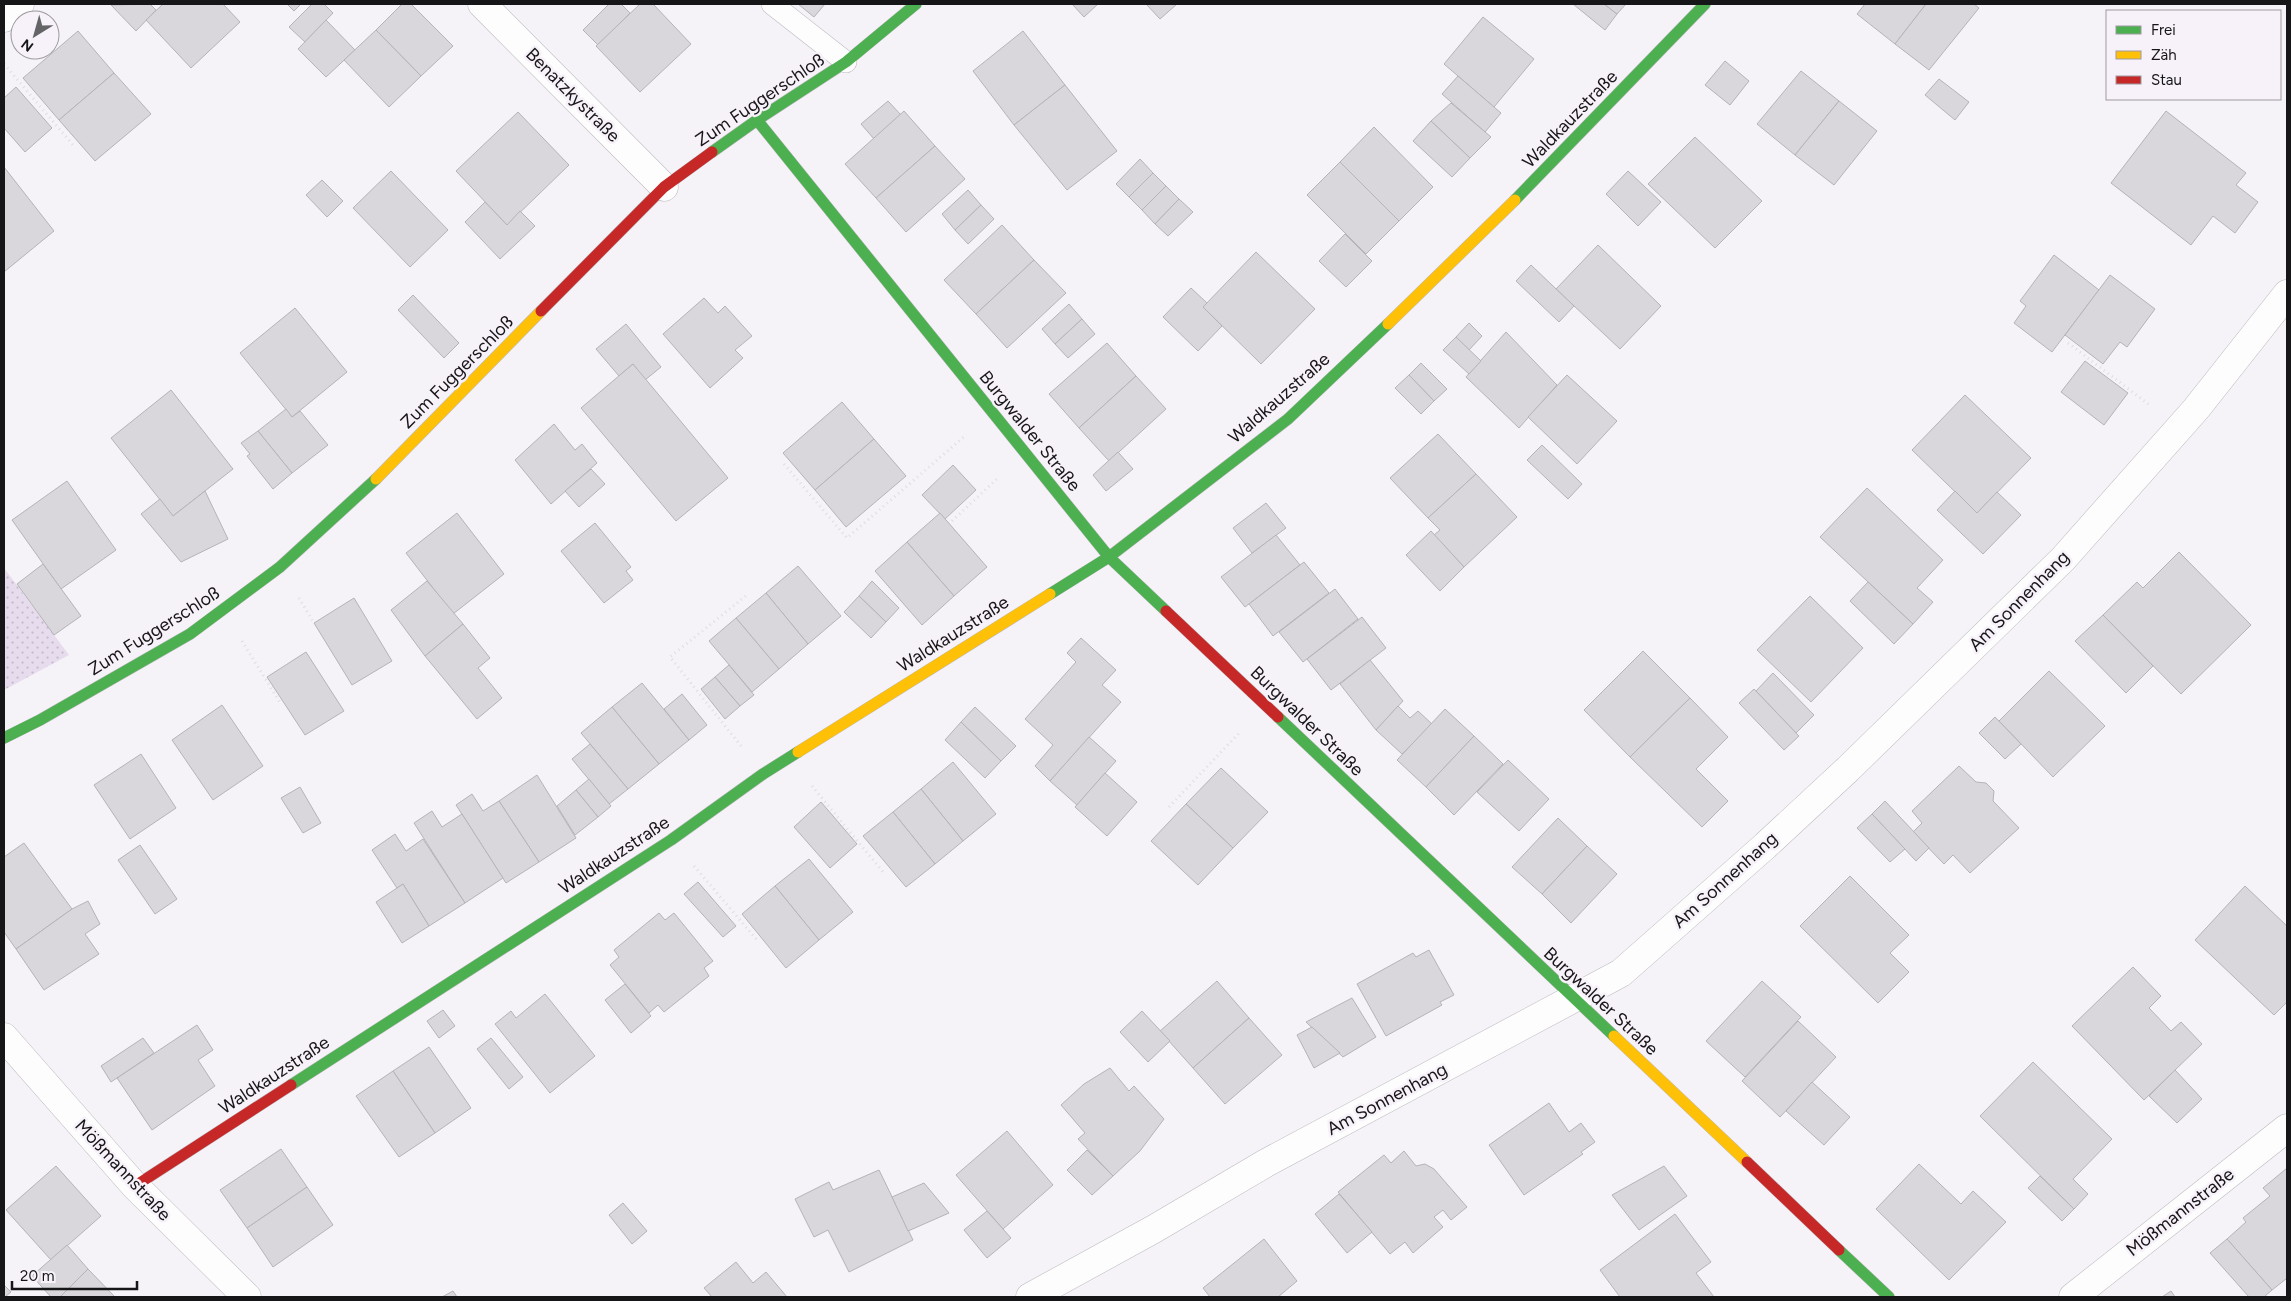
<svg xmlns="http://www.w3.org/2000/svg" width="2291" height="1301" font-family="Figtree,sans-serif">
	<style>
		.green { fill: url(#green-dots) }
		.building { fill: #d9d7db; stroke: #b5b3b7 }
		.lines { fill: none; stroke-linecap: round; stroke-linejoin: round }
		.lane-casing { stroke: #bbb9bd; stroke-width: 22 }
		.street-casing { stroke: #bbb9bd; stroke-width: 29 }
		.fast-casing { stroke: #bbb9bd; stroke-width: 12 }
		.slow-casing { stroke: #bbb9bd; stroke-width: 12 }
		.jam-casing { stroke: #bbb9bd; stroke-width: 12 }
		.path { stroke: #ddddde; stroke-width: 3; stroke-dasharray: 1 4; stroke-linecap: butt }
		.lane { stroke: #fefdfe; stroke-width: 21 }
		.street { stroke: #fefdfe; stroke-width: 28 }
		.fast { stroke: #4caf50; stroke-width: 11 }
		.slow { stroke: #ffc107; stroke-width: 11 }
		.jam { stroke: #c62828; stroke-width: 11 }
		.labels { text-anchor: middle; stroke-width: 5; stroke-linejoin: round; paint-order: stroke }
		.street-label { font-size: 18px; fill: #161517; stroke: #f7f2f9 }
	</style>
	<defs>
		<pattern id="green-dots" width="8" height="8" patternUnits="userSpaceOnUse" patternTransform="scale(1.25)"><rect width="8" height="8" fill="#e7dbee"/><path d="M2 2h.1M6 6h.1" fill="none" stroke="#c5bbcb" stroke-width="1.8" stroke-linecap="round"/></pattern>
	</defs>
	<rect width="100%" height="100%" fill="#f6f3f8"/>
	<!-- green -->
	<polygon class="green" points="4,568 69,655 4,690"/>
	<!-- building -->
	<g class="building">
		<polygon points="150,4 156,10 136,31 111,5"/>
		<polygon points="163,4 223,4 240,22 191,68 146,20"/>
		<polygon points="287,4 301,4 294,11"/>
		<polygon points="312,4 324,4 333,13 305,42 289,27"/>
		<polygon points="402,4 411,4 453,46 421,76 376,30"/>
		<polygon points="609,4 621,4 630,13 598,45 583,30"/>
		<polygon points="640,4 653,4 691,44 640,92 596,46"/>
		<polygon points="798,4 825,4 814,17"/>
		<polygon points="1072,4 1098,4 1084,17"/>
		<polygon points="1146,4 1177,4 1160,19"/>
		<polygon points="1573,4 1604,4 1617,14 1605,30"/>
		<polygon points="1604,4 1626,4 1617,14"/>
		<polygon points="1865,4 1926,4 1895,44 1857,14"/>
		<polygon points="1926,4 1974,4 1979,8 1929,70 1895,44"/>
		<polygon points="1483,17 1534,59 1494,107 1444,64"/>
		<polygon points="326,20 355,50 326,77 298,49"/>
		<polygon points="376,30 421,76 389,107 344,60"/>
		<polygon points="78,31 114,73 59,120 23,78"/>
		<polygon points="1023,31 1065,85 1014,125 973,71"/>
		<polygon points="1725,61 1749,81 1730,105 1705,85"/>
		<polygon points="1801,71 1839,101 1795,155 1757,124"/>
		<polygon points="114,73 151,114 95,161 59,120"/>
		<polygon points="1458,76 1501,113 1485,132 1442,94"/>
		<polygon points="1939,79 1969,102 1955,120 1925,95"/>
		<polygon points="1065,85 1117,151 1067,190 1014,125"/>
		<polygon points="16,87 52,128 25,152 4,128 4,98"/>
		<polygon points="888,101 901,115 874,139 861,124"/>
		<polygon points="1839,101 1877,131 1834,185 1795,155"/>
		<polygon points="1451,103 1491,137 1470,158 1431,121"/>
		<polygon points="904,111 935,146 876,198 845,164"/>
		<polygon points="2166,111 2246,173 2236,185 2258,202 2235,233 2213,216 2191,245 2111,183"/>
		<polygon points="518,112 569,165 507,225 456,171"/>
		<polygon points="1431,121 1470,158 1452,177 1413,141"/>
		<polygon points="1374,127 1433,187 1399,221 1340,162"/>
		<polygon points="1695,137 1762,201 1715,248 1648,184"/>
		<polygon points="935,146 965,179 906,232 876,198"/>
		<polygon points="1140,159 1153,173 1129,197 1116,184"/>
		<polygon points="1340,162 1399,221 1366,254 1307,195"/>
		<polygon points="4,167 54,231 4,272"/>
		<polygon points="391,171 448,230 410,267 353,208"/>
		<polygon points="1628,171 1661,202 1638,226 1606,194"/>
		<polygon points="1153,173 1166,186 1142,210 1129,197"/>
		<polygon points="322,180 343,201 327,217 306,195"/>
		<polygon points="1166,186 1179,199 1155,224 1142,210"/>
		<polygon points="968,190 981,205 955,230 942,214"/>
		<polygon points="1179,199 1193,212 1168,236 1155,224"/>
		<polygon points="485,202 507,225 520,211 535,226 500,259 465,222"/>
		<polygon points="981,205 994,219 968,244 955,230"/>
		<polygon points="1002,225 1034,260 976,314 944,280"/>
		<polygon points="1345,234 1372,261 1346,287 1319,261"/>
		<polygon points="1598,245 1661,306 1620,349 1556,289"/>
		<polygon points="1256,252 1315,309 1261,364 1203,307"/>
		<polygon points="2054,255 2099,290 2052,352 2014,323 2026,306 2020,301"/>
		<polygon points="1034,260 1066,293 1007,348 976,314"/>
		<polygon points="1531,265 1574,306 1559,322 1516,281"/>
		<polygon points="2110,275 2155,309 2127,347 2120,342 2103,364 2065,335"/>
		<polygon points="1191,288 1207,303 1203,307 1222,326 1198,351 1163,317"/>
		<polygon points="413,295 459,343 444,358 398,310"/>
		<polygon points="704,298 718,313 725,306 752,336 735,350 743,358 710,388 663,334"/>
		<polygon points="1069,304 1082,319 1055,344 1042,329"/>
		<polygon points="295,308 347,372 292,417 240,353"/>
		<polygon points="1082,319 1095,334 1068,358 1055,344"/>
		<polygon points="1469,323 1482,336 1469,350 1456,337"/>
		<polygon points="626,324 661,367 645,380 633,364 619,376 596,349"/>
		<polygon points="1506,332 1557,385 1519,428 1466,377"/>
		<polygon points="1456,337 1481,361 1469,374 1443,350"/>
		<polygon points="1107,343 1136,376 1079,428 1049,394"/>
		<polygon points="2085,361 2128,393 2104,425 2061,392"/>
		<polygon points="1421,363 1447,389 1434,401 1409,375"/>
		<polygon points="633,364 728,478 676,521 581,408"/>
		<polygon points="1409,375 1434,401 1421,414 1395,388"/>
		<polygon points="1567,375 1617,421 1577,464 1528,417"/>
		<polygon points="1136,376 1166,409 1109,461 1079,428"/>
		<polygon points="171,390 233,469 173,516 111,438"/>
		<polygon points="1965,395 2031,458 1977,513 1912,450"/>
		<polygon points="842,402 874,439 815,490 783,453"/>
		<polygon points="286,409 292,417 300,411 328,445 292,473 258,431"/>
		<polygon points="554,424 575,450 582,444 597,463 551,504 515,460"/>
		<polygon points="258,431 292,473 273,489 247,456 250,454 241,443"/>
		<polygon points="1438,434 1476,474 1428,518 1390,478"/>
		<polygon points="874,439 906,476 846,527 815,490"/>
		<polygon points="1542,445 1582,484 1568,499 1527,460"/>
		<polygon points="1118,452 1133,469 1106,491 1093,475"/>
		<polygon points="953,465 976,490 945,519 922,495"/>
		<polygon points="591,469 605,484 579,507 565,491"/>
		<polygon points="1476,474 1517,517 1464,567 1434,535 1440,530 1428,518"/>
		<polygon points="67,481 116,550 61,589 12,520"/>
		<polygon points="1867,488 1943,560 1917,588 1933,602 1913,624 1820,537"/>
		<polygon points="205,491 228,539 181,562 141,514 160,499 173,516"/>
		<polygon points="1955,491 1977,513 1997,492 2021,515 1983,554 1937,510"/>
		<polygon points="1266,503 1286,528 1252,553 1233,528"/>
		<polygon points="457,513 504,574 453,614 406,553"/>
		<polygon points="940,513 987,567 954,596 907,542"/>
		<polygon points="595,523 631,567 626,571 633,580 604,603 561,551"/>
		<polygon points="1431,531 1464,567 1440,591 1406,555"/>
		<polygon points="1276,535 1300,565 1245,607 1221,577"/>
		<polygon points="907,542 954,596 922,625 875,571"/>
		<polygon points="2179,552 2251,625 2181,694 2103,615 2137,582 2143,588"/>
		<polygon points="1304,562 1329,593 1273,636 1249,604"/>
		<polygon points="43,564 81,616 54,635 17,584"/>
		<polygon points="798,566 841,616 808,644 766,593"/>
		<polygon points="427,581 463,624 425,656 391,610"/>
		<polygon points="872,581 899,608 886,622 859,596"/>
		<polygon points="1868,582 1913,624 1894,644 1850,601"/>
		<polygon points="1335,589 1358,619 1303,662 1279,632"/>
		<polygon points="766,593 808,644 779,669 736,618"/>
		<polygon points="859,596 886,622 871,638 844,612"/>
		<polygon points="1810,596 1863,648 1811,702 1757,650"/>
		<polygon points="354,598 392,661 352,685 314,623"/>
		<polygon points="2103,615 2153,666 2126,693 2075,641"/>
		<polygon points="1362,617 1386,648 1331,690 1307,659"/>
		<polygon points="736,618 779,669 752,692 709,641"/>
		<polygon points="463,624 490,658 478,668 502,698 477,719 425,656"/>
		<polygon points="1081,638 1116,670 1102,685 1121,702 1050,781 1035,766 1053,745 1025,719 1076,662 1067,653"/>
		<polygon points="1643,651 1690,698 1630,757 1584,710"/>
		<polygon points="306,652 344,711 305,735 267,677"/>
		<polygon points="1370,660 1403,701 1376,730 1340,684"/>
		<polygon points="729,665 754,695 740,706 715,677"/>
		<polygon points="2049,671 2105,726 2053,777 1999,721"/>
		<polygon points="1773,673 1814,715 1796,733 1756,691"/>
		<polygon points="715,677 740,706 725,719 701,689"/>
		<polygon points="642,683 689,740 659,764 612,707"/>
		<polygon points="1754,689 1799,736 1784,750 1739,703"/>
		<polygon points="682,694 707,725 689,740 664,709"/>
		<polygon points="1690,698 1728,737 1696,769 1728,801 1702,827 1630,757"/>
		<polygon points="222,705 263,766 213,800 172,740"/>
		<polygon points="1398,706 1410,718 1418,711 1432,724 1402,754 1376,730"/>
		<polygon points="612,707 659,764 628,789 581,733"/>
		<polygon points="975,707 1016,746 1001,761 961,722"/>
		<polygon points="1445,709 1474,736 1426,787 1397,760"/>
		<polygon points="1995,717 2021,744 2005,759 1979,733"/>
		<polygon points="961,722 1001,761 985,778 945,740"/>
		<polygon points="1474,736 1503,764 1454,815 1426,787"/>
		<polygon points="1089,737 1116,761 1077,805 1050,781"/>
		<polygon points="590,744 628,789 609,804 572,759"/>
		<polygon points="141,754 176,808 130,839 94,785"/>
		<polygon points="1508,760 1549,799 1519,831 1477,792"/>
		<polygon points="953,762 996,814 963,841 921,789"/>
		<polygon points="1959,766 1976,782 1986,783 1994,791 1993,801 2019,828 1970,873 1953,855 1944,864 1913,832 1922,823 1912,811"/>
		<polygon points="1221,768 1268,812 1233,848 1186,804"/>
		<polygon points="1105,773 1137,802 1107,836 1075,807"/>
		<polygon points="537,775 576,838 539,862 499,801"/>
		<polygon points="589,779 611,806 598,817 576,790"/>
		<polygon points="300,787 321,823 303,833 281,798"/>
		<polygon points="921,789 963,841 935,864 893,812"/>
		<polygon points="576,790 598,817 575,835 557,806"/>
		<polygon points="472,794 483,811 499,801 539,862 506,883 456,805"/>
		<polygon points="1885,801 1929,848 1916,861 1872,814"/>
		<polygon points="821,802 857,844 830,868 794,827"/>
		<polygon points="1186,804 1233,848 1198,885 1151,841"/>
		<polygon points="432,811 442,827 462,814 503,878 465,903 414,823"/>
		<polygon points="893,812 935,864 906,887 863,836"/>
		<polygon points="1872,814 1905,849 1890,862 1857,828"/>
		<polygon points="1558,818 1587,846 1542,894 1512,867"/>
		<polygon points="395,834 406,851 423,839 465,903 429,926 403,884 397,888 372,850"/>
		<polygon points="24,843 72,909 16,949 4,932 4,857"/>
		<polygon points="140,845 177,899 155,914 118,860"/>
		<polygon points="1587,846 1617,874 1571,923 1542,894"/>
		<polygon points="809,859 853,912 819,940 775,886"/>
		<polygon points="1850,876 1909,935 1890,953 1909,972 1878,1003 1800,926"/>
		<polygon points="698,882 736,926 723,937 684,894"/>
		<polygon points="403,884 429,926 402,943 376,902"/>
		<polygon points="775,886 819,940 786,968 742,914"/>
		<polygon points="2245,886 2287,926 2287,1002 2274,1015 2195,940"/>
		<polygon points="88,901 100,924 85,934 99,954 44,990 16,949 72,909"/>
		<polygon points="659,913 665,920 674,913 713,961 704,968 709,976 664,1012 658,1005 649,1013 610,965 619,957 614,950"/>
		<polygon points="1429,950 1454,995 1440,1002 1442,1005 1386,1036 1357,984 1413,953 1416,957"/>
		<polygon points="2133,967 2161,996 2149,1008 2171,1031 2181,1022 2202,1044 2144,1100 2072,1026"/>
		<polygon points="1217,981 1249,1018 1193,1068 1160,1031"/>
		<polygon points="1762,981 1801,1017 1745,1077 1706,1041"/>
		<polygon points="625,984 651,1016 631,1033 605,1000"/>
		<polygon points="545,994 595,1056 550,1093 495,1024 511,1011 516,1018"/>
		<polygon points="1352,998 1376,1037 1343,1057 1306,1022"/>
		<polygon points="443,1010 455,1026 439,1038 427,1021"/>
		<polygon points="1142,1011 1170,1041 1148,1062 1120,1032"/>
		<polygon points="1249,1018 1282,1055 1225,1104 1193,1068"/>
		<polygon points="1798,1021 1836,1057 1780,1117 1742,1081"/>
		<polygon points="197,1025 213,1050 198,1060 215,1086 152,1130 117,1078"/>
		<polygon points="1312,1027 1340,1053 1314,1068 1297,1035"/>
		<polygon points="143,1038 154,1053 111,1082 101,1066"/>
		<polygon points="491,1038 523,1077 509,1089 477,1049"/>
		<polygon points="429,1047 471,1108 435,1133 393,1071"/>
		<polygon points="2033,1062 2112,1139 2073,1179 2088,1194 2074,1209 1980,1116"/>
		<polygon points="1110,1068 1129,1091 1134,1086 1164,1119 1140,1151 1113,1176 1078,1139 1085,1133 1061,1105 1084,1084"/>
		<polygon points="2175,1070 2202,1099 2177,1123 2149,1096"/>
		<polygon points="393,1071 435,1133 399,1157 356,1096"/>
		<polygon points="1812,1082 1850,1117 1824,1145 1786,1111"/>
		<polygon points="1549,1103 1569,1132 1581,1123 1595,1142 1581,1152 1583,1154 1524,1195 1489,1145"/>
		<polygon points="1007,1131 1053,1185 1003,1229 956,1175"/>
		<polygon points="281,1149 307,1187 247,1228 220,1190"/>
		<polygon points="1087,1150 1113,1176 1092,1195 1067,1170"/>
		<polygon points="1404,1151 1416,1166 1425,1164 1434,1169 1467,1207 1451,1220 1443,1210 1434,1217 1443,1227 1413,1253 1405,1242 1390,1254 1338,1192 1384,1155 1391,1163"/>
		<polygon points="1919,1164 1961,1204 1973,1191 2006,1222 1949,1280 1876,1209"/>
		<polygon points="56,1166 101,1216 51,1260 6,1210"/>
		<polygon points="1664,1166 1687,1196 1639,1230 1612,1195"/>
		<polygon points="2287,1168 2287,1281 2286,1279 2272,1290 2227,1239 2246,1222 2243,1218 2270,1196 2263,1188"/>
		<polygon points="879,1170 913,1240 849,1272 828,1230 814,1237 795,1199 829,1182 833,1190"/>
		<polygon points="2040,1176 2074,1209 2062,1221 2028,1188"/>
		<polygon points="924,1183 949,1213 908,1231 892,1197"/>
		<polygon points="307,1187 333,1225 273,1267 247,1228"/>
		<polygon points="1339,1194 1372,1232 1347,1253 1315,1214"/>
		<polygon points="623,1203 647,1231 632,1244 609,1215"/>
		<polygon points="987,1211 1011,1238 987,1258 964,1230"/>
		<polygon points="1675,1214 1711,1262 1696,1273 1714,1297 1620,1297 1600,1270"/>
		<polygon points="1264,1239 1297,1281 1278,1297 1210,1297 1203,1288"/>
		<polygon points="2227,1239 2272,1290 2264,1297 2249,1297 2210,1253"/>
		<polygon points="67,1245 88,1269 60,1297 51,1297 32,1276"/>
		<polygon points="736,1262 753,1283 766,1272 787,1297 712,1297 704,1288"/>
		<polygon points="88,1269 115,1297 60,1297"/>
		<polygon points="4,1285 11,1292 5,1297 4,1297"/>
		<polygon points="453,1291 457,1297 442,1297"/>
		<polygon points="2171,1291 2175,1297 2162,1297"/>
	</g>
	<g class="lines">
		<defs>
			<polyline id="lane" points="772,4 846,62"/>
			<g id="street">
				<polyline points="482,4 664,187"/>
				<polyline points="4,18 20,4"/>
				<polyline points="4,1037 135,1186 247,1297"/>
				<polyline points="1030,1297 1154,1229 1266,1163 1621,973 1765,846 1848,769 2063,559 2196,409 2287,294"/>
				<polyline points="2073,1297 2287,1128"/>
			</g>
			<g id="fast">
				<polyline points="757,120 1109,557 1166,611"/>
				<polyline points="712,152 757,120 846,62 916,4"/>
				<polyline points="1515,200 1705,4"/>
				<polyline points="1050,594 1109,557 1288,419 1388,324"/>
				<polyline points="1278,717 1614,1036"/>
				<polyline points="4,738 40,720 190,634 280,567 376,479"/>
				<polyline points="291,1085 671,840 763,774 798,752"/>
				<polyline points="1839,1250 1889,1297"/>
			</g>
			<g id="slow">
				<polyline points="1388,324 1515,200"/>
				<polyline points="376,479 541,311"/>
				<polyline points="798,752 1050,594"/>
				<polyline points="1614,1036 1747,1162"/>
			</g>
			<g id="jam">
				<polyline points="541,311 664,187 712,152"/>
				<polyline points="1166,611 1278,717"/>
				<polyline points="1747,1162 1839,1250"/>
				<polyline points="135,1186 291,1085"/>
			</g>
		</defs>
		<!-- lane casing -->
		<use href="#lane" class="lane-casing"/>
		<!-- street casing -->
		<use href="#street" class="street-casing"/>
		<!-- fast casing -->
		<use href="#fast" class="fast-casing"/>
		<!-- slow casing -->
		<use href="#slow" class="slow-casing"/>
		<!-- jam casing -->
		<use href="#jam" class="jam-casing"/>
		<!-- path -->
		<g class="path">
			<polyline points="4,64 73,145"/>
			<polyline points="2068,343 2151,406"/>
			<polyline points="784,464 847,538 966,435"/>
			<polyline points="952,521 999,477"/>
			<polyline points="299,598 314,623"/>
			<polyline points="242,641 281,704"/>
			<polyline points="741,746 670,657 747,595"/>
			<polyline points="812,786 883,872"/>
			<polyline points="1169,807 1241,731"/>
			<polyline points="694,866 757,940"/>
		</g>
		<!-- lane -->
		<use href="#lane" class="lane"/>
		<!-- street -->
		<use href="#street" class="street"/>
		<!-- fast -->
		<use href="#fast" class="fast"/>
		<!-- slow -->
		<use href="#slow" class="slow"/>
		<!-- jam -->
		<use href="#jam" class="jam"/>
	</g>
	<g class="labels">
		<!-- street labels -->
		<g class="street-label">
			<text transform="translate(573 95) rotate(45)" y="6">Benatzkystraße</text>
			<text transform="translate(760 100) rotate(-34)" y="6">Zum Fuggerschloß</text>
			<text transform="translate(1570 119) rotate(-46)" y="6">Waldkauzstraße</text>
			<text transform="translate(457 372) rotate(-45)" y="6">Zum Fuggerschloß</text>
			<text transform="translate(1279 398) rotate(-41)" y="6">Waldkauzstraße</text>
			<text transform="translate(1030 431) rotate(51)" y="6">Burgwalder Straße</text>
			<text transform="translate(2019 601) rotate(-45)" y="6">Am Sonnenhang</text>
			<text transform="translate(154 631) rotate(-32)" y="6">Zum Fuggerschloß</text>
			<text transform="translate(953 634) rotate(-32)" y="6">Waldkauzstraße</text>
			<text transform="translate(1307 721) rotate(44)" y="6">Burgwalder Straße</text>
			<text transform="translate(614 855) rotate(-33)" y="6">Waldkauzstraße</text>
			<text transform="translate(1725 880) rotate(-42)" y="6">Am Sonnenhang</text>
			<text transform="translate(1601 1001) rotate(43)" y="6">Burgwalder Straße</text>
			<text transform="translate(274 1075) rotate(-33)" y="6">Waldkauzstraße</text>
			<text transform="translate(1387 1099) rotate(-28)" y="6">Am Sonnenhang</text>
			<text transform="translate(123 1170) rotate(47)" y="6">Mößmannstraße</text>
			<text transform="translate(2180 1212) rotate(-38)" y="6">Mößmannstraße</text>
		</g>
	</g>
	<!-- border -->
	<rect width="2291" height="1301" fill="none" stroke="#161517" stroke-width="10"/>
	<!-- legend -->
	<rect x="2106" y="10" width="175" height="90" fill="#f7f2f9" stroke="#9d9a9f"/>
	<rect x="2116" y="26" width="25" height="8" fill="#4caf50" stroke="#9d9a9f"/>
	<text x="2151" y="35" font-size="15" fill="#161517">Frei</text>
	<rect x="2116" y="51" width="25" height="8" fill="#ffc107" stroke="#9d9a9f"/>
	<text x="2151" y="60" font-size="15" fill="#161517">Zäh</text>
	<rect x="2116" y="76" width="25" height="8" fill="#c62828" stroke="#9d9a9f"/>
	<text x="2151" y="85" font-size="15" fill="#161517">Stau</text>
	<!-- north arrow -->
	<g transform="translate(35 35) rotate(217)"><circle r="24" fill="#f7f2f9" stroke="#9d9a9f"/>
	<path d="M0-4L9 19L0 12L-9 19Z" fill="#646366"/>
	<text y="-8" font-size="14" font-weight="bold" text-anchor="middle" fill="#161517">N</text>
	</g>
	<!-- scale -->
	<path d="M12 1281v8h125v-8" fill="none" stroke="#161517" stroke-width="2.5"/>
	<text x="20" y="1281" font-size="15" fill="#161517" stroke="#f7f2f9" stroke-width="4" paint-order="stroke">20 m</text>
</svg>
